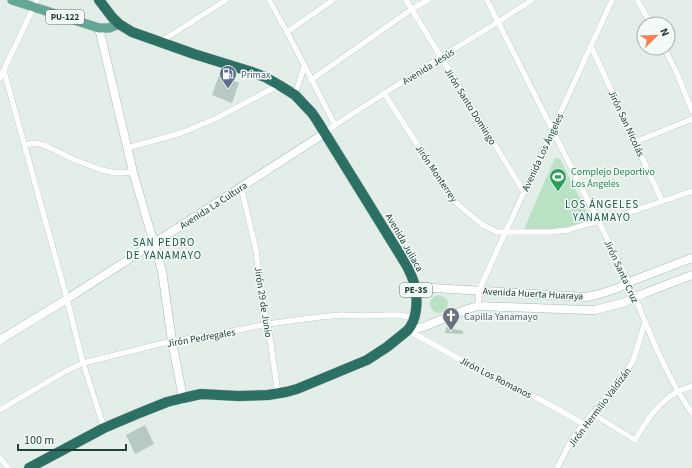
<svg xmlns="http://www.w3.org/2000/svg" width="692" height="468" font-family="'Source Sans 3',sans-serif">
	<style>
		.green { fill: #bbe1c5 }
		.building { fill: #b8c9c2 }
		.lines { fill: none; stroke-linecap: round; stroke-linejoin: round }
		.street-casing { stroke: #a5b7b1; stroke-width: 6 }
		.secondary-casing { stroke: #a1bbb2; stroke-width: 9 }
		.primary-casing { stroke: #c1cac8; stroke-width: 10 }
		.highway-casing { stroke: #c1cac8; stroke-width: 11 }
		.street { stroke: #fff; stroke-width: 5.5 }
		.secondary { stroke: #fff; stroke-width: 8 }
		.primary { stroke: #64a797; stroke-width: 9 }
		.highway { stroke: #2b7062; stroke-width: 10 }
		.labels { text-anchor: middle; stroke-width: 3; stroke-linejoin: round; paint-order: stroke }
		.shield { fill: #f4faf7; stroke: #607872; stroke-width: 1 }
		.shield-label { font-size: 9px; font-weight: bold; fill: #214139 }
		.street-label { font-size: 10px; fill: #214139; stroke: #f4faf7 }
		.service-label { font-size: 10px; fill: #4e5e75; stroke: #f4faf7; text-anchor: start }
		.leisure-label { font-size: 10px; fill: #27864d; stroke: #f4faf7; text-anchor: start }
		.worship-label { font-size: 10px; fill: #5b616d; stroke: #f4faf7; text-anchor: start }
		.neighbourhood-label { font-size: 11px; letter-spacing: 1px; fill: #1b5548; stroke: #f4faf7 }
	</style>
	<rect width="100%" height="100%" fill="#e3eee9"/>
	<!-- green -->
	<g class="green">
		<polygon points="555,158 560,159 593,224 569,231 525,231 524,229"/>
		<circle cx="439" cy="304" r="9"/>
	</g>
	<!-- building -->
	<g class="building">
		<polygon points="219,75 239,83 232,103 212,95"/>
		<polygon points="446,327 463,331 463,334 445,333"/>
		<polygon points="145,425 154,444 135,454 126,435"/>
	</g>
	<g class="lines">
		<defs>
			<g id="street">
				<polyline points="269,0 287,32 335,125"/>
				<polyline points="406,0 441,57 524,192"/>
				<path d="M487,0L629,282C647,327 664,373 692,413"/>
				<polyline points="637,0 651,24"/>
				<polyline points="287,32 333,0"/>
				<polyline points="160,42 226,0"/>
				<polyline points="591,46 662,201"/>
				<polyline points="664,48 676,71 692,111"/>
				<polyline points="4,71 67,299 83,363 104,428"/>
				<polyline points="0,78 37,0"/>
				<polyline points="311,80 412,9 428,0"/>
				<polyline points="384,93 449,194 455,202 473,217 483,225 497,232 550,232 568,230 584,225 625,214 692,191"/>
				<polyline points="295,95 304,67"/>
				<polyline points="325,133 335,125 441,57 498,22 532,0"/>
				<polyline points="635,142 692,119"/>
				<polyline points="25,145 35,143 44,145 75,160 102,170 116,173 133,172"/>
				<polyline points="127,148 181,133 215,119 279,85"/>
				<polyline points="241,187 256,250 261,295 268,324 278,394"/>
				<polyline points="478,306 479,290 612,0"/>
				<polyline points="408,330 475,368 539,399 584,424"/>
				<polyline points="0,410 66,371 83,363 172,341 218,334 268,324 319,317 342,315 366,316 387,315 398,315 414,318"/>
				<path d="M593,414L635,440C646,422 658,402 677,392C682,389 687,388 692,386"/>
				<polyline points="0,458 8,468"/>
				<polyline points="557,468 571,441 578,431 620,380 632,363 636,352 645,322"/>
			</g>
			<g id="secondary">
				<polyline points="99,28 133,172 162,271 172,341 183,398"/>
				<polyline points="415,287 587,297 600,294 618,288 629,282 692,258"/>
				<polyline points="408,330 423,327 468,309 478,306 586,310 595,310 623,303 645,293 692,275"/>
				<polyline points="0,340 67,299 325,133"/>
			</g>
			<polyline id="primary" points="12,0 99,28 109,28 119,24"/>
			<path id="highway" d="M29,468L104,428L137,414L167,402L183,398L201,394L238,396L268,395L286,392L297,389L367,360L387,347L408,330C417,319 418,301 415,287C414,280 410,273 407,266L318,122L312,113L295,95L279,85L265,77L252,72L194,54L132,32L119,24L112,17L99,0"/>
		</defs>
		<!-- street casing -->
		<use href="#street" class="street-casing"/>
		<!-- secondary casing -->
		<use href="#secondary" class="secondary-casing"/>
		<!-- primary casing -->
		<use href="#primary" class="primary-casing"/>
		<!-- highway casing -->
		<use href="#highway" class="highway-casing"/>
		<!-- street -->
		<use href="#street" class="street"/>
		<!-- secondary -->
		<use href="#secondary" class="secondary"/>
		<!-- primary -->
		<use href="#primary" class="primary"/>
		<!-- highway -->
		<use href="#highway" class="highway"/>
	</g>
	<!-- icons -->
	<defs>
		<symbol id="fuel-pin" viewBox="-11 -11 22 30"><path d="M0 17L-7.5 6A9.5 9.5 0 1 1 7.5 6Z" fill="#5c6f8a" stroke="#f4faf7"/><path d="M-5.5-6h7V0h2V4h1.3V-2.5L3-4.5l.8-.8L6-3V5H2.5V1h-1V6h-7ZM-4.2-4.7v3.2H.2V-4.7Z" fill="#fff"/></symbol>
		<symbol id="stadium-pin" viewBox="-11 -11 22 30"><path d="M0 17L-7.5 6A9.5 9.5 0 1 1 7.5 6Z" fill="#2e9e5b" stroke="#f4faf7"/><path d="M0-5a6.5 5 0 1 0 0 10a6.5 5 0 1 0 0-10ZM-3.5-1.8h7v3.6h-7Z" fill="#fff"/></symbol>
		<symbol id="church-pin" viewBox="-11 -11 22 30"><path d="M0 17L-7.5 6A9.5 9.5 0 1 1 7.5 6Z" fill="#6b7280" stroke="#f4faf7"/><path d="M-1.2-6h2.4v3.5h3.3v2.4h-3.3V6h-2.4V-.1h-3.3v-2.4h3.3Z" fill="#fff"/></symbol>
	</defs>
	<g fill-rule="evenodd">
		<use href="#fuel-pin" x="218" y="64" width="20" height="27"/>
		<use href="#stadium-pin" x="548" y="167" width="20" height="27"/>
		<use href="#church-pin" x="441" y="306" width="20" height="27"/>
	</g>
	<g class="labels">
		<!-- shield labels -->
		<g class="shield">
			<rect x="46" y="10" width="38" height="14" rx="3"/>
			<rect x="400" y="283" width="32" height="14" rx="3"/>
		</g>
		<g class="shield-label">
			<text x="65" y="20">PU-122</text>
			<text x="416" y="293">PE-3S</text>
		</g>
		<!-- street labels -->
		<g class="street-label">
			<text transform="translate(428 66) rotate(-32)" y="4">Avenida Jesús</text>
			<text transform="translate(471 106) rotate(58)" y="4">Jirón Santo Domingo</text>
			<text transform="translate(627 123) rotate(65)" y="4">Jirón San Nicolás</text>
			<text transform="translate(542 152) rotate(-65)" y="4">Avenida Los Ángeles</text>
			<text transform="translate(437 173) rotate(56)" y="4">Jirón Monterrey</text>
			<text transform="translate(213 205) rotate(-33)" y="4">Avenida La Cultura</text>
			<text transform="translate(405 242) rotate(60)" y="4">Avenida Juliaca</text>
			<text transform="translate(622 271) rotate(65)" y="4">Jirón Santa Cruz</text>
			<text transform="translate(533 293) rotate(3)" y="4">Avenida Huerta Huaraya</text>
			<text transform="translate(264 302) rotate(81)" y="4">Jirón 29 de Junio</text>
			<text transform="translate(201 337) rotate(-10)" y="4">Jirón Pedregales</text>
			<text transform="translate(496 377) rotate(27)" y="4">Jirón Los Romanos</text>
			<text transform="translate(599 407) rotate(-53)" y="4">Jirón Hermilio Valdizán</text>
		</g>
		<!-- service labels -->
		<g class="service-label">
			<text x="241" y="78">Primax</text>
		</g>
		<!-- leisure labels -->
		<g class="leisure-label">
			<text x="571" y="175">Complejo Deportivo<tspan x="571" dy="12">Los Ángeles</tspan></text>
		</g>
		<!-- worship labels -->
		<g class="worship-label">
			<text x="464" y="320">Capilla Yanamayo</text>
		</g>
		<!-- neighbourhood labels -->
		<g class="neighbourhood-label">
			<text x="602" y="208">LOS ÁNGELES<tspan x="602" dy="13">YANAMAYO</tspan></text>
			<text x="164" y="246">SAN PEDRO<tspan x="164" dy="13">DE YANAMAYO</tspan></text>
		</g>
	</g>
	<!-- north arrow -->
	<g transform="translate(656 36) rotate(67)"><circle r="19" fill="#f4faf7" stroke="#a0b0ab"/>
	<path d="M0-3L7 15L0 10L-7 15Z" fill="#fc7f53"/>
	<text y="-6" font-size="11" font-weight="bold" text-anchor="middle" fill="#214139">N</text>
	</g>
	<!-- scale -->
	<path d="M18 444v6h108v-6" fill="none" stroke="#214139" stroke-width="2"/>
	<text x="24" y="444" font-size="12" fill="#214139" stroke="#f4faf7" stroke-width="3" paint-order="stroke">100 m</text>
</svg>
